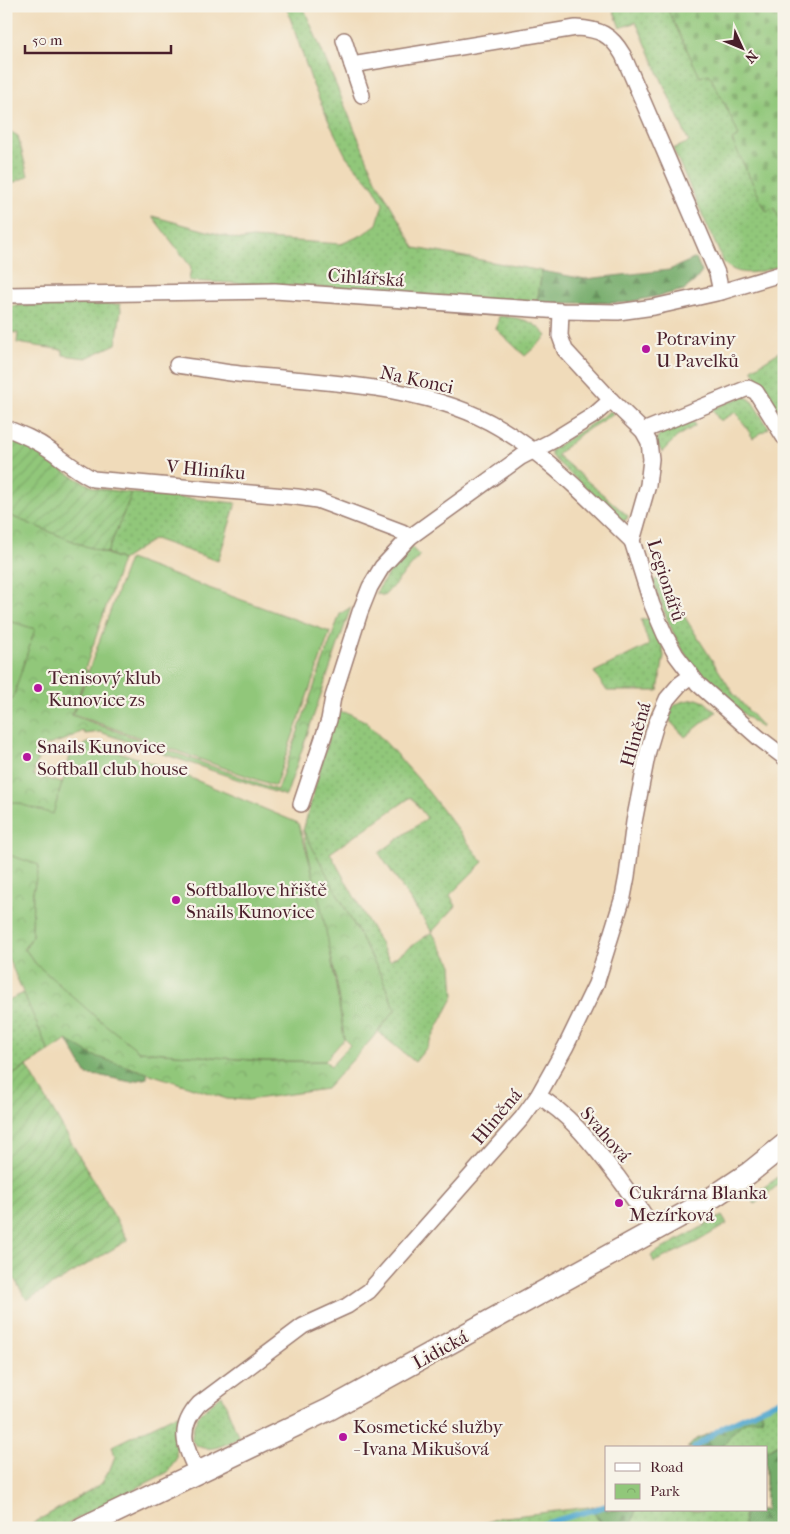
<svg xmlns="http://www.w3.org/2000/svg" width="790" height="1534" font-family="'IM FELL French Canon',serif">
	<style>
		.grass { fill: url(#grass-dots); stroke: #6e7352; fill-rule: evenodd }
		.forest { fill: url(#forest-firs); stroke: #5f664a }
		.cemetery { fill: url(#cemetery-stones); stroke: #6e7352 }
		.park { fill: url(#park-crowns); stroke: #6e7352 }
		.garden { fill: url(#garden-furrows); stroke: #6e7352 }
		.pitch { fill: #91c77a; stroke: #6e7352 }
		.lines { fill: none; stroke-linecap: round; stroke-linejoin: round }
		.stream { stroke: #53a8cf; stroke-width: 5.5 }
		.street-casing { stroke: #9d7d72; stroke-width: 18 }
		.secondary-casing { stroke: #9d7d72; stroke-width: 24 }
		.street { stroke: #fff; stroke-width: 15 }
		.secondary { stroke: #fff; stroke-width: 21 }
		.poi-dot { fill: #b5179e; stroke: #f7f3e8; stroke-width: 2 }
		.labels { text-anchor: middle; stroke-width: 4.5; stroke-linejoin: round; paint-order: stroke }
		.street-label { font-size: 19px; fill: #4a1f2b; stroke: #f7f3e8 }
		.poi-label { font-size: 19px; fill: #4a1f2b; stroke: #f7f3e8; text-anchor: start }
	</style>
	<defs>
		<pattern id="grass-dots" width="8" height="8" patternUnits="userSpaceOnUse" patternTransform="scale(1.25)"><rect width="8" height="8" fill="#91c77a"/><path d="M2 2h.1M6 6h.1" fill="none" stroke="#7faa6a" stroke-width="1.8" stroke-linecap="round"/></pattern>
		<pattern id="forest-firs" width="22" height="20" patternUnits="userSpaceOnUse" patternTransform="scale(1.25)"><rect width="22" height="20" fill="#74ac6a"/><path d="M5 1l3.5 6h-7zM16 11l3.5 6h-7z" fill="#618b57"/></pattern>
		<pattern id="cemetery-stones" width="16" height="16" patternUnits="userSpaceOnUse" patternTransform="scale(1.25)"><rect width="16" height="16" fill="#91c77a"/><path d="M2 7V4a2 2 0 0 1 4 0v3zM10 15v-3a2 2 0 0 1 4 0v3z" fill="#7faa6a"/></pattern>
		<pattern id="park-crowns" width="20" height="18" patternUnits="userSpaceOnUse" patternTransform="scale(1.25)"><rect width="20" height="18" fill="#91c77a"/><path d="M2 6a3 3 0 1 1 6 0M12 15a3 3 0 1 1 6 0" fill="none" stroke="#7faa6a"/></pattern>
		<pattern id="garden-furrows" width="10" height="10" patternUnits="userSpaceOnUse" patternTransform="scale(1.25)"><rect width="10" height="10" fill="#91c77a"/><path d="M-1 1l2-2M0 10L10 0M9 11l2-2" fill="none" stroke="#7faa6a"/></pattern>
	</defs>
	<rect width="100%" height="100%" fill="#f7f3e8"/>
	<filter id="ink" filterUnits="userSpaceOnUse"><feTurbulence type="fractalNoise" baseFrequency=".02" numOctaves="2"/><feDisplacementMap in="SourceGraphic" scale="10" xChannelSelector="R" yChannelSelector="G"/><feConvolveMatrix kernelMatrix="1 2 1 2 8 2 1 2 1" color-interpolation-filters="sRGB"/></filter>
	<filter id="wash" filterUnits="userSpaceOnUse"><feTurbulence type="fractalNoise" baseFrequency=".0096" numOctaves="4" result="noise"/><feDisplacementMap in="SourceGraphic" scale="20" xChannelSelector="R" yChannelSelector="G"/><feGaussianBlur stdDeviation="1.12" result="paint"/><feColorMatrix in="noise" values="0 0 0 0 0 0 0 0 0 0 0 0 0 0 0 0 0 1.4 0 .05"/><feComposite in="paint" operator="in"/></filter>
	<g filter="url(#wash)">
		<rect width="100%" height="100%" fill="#f0dbba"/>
		<!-- grass -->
		<g class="grass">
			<polygon points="286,6 303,6 375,178 415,248 542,271 537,303 337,288 189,281 191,267 152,216 240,240 252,238 341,244 362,235 377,224 383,204 374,188 346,156 330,124 313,85"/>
			<path d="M612,6H784V264C764,271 741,280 724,263L673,149L689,142L636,22L620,28Z"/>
			<polygon points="6,129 18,136 28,176 6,186"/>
			<polygon points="120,304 121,310 116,344 86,358 63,355 63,350 17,343 18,333 6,332 6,306"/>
			<path d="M499,316C519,318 533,319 547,336L525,356L496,329Z"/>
			<polygon points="784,349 784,422 752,369"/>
			<polygon points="744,396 751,400 769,428 753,438 736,412 722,420 719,420 712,409"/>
			<polygon points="611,411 613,414 582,433 557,455 628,516 626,520 621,521 551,456 551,450"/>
			<polygon points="688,420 694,422 695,426 677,437 662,452 655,441 660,434"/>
			<polygon points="132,493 236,503 218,561 154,539 122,560 107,553"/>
			<polygon points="411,547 420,556 384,596 376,593 388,574"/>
			<path d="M660,578L733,693L762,726L761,728C733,705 703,683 684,652C670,631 662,605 653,581Z"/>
			<polygon points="650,618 662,646 664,656 658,691 607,691 594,672 649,645 641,620"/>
			<path d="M697,699L705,702L716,712L685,737L667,718C672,702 682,701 697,699Z"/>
			<path d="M336,711L348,713L365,721L388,745L420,781L483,862L450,895L456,906L432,932L452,965L454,996L427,1047L415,1062L378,1032L395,1010L381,975L303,831ZM411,797L427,818L379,853L432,932L390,961L330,853Z"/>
			<polygon points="24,993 49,1052 6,1079 6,1001"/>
			<polygon points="784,1173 784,1180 755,1204 750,1197"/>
			<polygon points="722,1216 727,1224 695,1243 654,1262 651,1255"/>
			<path d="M222,1395L239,1438C224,1445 205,1456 192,1441C192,1416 204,1409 222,1395Z"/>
			<polygon points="784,1398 784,1528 472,1528 498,1518 606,1505 606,1510 766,1510 766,1448 687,1448 695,1440"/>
			<polygon points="182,1412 177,1428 176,1459 168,1472 89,1512 61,1528 25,1528 102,1483 110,1469 115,1456 112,1446"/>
		</g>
		<!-- forest -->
		<g class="forest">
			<polygon points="696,258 702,272 695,281 684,290 659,296 624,303 537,303 542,271 585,279 669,270"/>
			<polygon points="67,1040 148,1062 147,1078 131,1082 102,1076 87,1075"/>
			<path d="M759,1410L763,1415V1418C758,1420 755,1419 750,1420C737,1424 729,1438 721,1448H689V1446L695,1440Z"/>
			<polygon points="784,1441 784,1528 747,1528 743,1525 745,1510 766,1510 766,1451"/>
			<polygon points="606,1506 606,1510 636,1510 632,1522 626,1528 605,1528 596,1517 593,1507"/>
		</g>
		<!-- cemetery -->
		<polygon class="cemetery" points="666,6 784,6 784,227 774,208 766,211 732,140 739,136 730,115 709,74 700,77"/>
		<!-- park -->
		<polygon class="park" points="6,514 122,560 85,669 87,670 72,715 277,790 340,614 351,607 286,796 100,732 85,734 83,731 67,739 42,747 33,775 62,783 33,891 32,937 23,950 25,949 36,964 139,1051 264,1061 325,1061 331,1066 350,1045 344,1039 336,979 303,830 381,975 395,1010 370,1041 326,1089 248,1100 227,1099 92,1055 67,1040 49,1052 6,953"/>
		<!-- garden -->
		<g class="garden">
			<polygon points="6,437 40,451 65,472 95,488 132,493 107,553 85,546 6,514"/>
			<polygon points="27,1066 128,1240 27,1300 6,1265 6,1079"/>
		</g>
		<!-- pitch -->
		<g class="pitch">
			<polygon points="129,559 330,632 275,786 73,714"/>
			<polygon points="6,620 35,629 12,700 6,698"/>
			<path d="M89,742L167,768L298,823C321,893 334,967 344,1039L325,1061H264L139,1051L97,1018L36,964L25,949L32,937L33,892L39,865L6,854V800L53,814L71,753Z"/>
		</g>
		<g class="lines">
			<!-- stream -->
			<g class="stream">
				<polyline points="694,1448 723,1427 784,1398"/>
				<polyline points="530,1528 606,1506"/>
			</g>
		</g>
	</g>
	<g filter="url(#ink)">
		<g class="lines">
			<defs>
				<g id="street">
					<path d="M344,40L352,65L576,28C599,29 611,34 623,55L717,273L721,292"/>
					<polyline points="352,65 362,95"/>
					<polyline points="6,295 275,291 561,311 618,312 654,307 721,292 784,273"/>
					<polyline points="561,311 560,336 565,350 611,400 643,431 649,442 651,459 648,485 632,541 652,605 665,635 676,655 698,684 759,738 784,757"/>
					<path d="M177,365C201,368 225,373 249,375C329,383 429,385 500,428C550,458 590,501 632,541"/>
					<path d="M6,428C21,434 36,440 50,450C64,460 77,471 93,479L297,497L317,500L336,507L402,532L410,537"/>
					<polyline points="643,431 748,388 756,392 784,437"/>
					<polyline points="301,804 329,720 333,697 360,612 370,587 382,567 410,537 521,457 552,441 594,415 611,400"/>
					<path d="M538,1096C571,1115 594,1147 617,1176C630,1194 643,1211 654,1231"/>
					<path d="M197,1472C184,1445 177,1428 199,1404L303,1326L347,1306L369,1291L522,1118L538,1096L566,1046L596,984L623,897L627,876L634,822L648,751L656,724L667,699L680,684L691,676"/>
				</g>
				<polyline id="secondary" points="82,1528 330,1409 704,1203 749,1173 784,1145"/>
			</defs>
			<!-- street casing -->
			<use href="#street" class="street-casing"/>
			<!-- secondary casing -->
			<use href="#secondary" class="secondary-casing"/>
			<!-- street -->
			<use href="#street" class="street"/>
			<!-- secondary -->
			<use href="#secondary" class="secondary"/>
		</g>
	</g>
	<!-- markers -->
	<g class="poi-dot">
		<circle cx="646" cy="349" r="5"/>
		<circle cx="38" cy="688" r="5"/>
		<circle cx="27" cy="757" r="5"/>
		<circle cx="176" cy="900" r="5"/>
		<circle cx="619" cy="1203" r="5"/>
		<circle cx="343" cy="1437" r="5"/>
	</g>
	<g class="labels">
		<!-- street labels -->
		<g class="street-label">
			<text transform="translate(366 277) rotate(4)" y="7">Cihlářská</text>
			<text transform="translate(417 379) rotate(12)" y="7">Na Konci</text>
			<text transform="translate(206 469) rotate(5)" y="7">V Hliníku</text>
			<text transform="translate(667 580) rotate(72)" y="7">Legionářů</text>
			<text transform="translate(635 734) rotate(-74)" y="7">Hliněná</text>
			<text transform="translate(496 1116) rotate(-50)" y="7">Hliněná</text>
			<text transform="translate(606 1134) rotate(49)" y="7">Svahová</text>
			<text transform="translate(440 1349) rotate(-29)" y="7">Lidická</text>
		</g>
		<!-- poi labels -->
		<g class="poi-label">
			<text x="656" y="345">Potraviny<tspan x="656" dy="22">U Pavelků</tspan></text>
			<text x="48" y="684">Tenisový klub<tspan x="48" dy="22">Kunovice zs</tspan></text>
			<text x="37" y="753">Snails Kunovice<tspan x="37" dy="22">Softball club house</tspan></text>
			<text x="186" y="896">Softballove hřiště<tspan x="186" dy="22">Snails Kunovice</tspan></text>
			<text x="629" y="1199">Cukrárna Blanka<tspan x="629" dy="22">Mezírková</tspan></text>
			<text x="353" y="1433">Kosmetické služby<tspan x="353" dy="22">- Ivana Mikušová</tspan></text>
		</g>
	</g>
	<!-- margin -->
	<rect width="790" height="1534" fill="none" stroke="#f7f3e8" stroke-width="25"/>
	<!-- legend -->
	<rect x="605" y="1446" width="162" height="65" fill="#f7f3e8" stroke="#b29e9c"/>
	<rect x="615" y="1463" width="25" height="8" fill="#ffffff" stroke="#b29e9c"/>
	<text x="650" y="1472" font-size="15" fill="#4a1f2b">Road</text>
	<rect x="615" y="1484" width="25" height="15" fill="url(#park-crowns)" stroke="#b29e9c"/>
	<text x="650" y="1496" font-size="15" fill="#4a1f2b">Park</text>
	<!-- north arrow -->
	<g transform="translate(742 48) rotate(134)" stroke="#f7f3e8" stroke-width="4" paint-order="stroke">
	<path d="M0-4L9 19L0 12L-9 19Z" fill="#4a1f2b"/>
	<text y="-8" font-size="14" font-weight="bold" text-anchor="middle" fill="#4a1f2b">N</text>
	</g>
	<!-- scale -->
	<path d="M25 45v8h146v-8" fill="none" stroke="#4a1f2b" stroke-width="2.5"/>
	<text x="32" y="45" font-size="15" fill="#4a1f2b" stroke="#f7f3e8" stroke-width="4" paint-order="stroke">50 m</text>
</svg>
